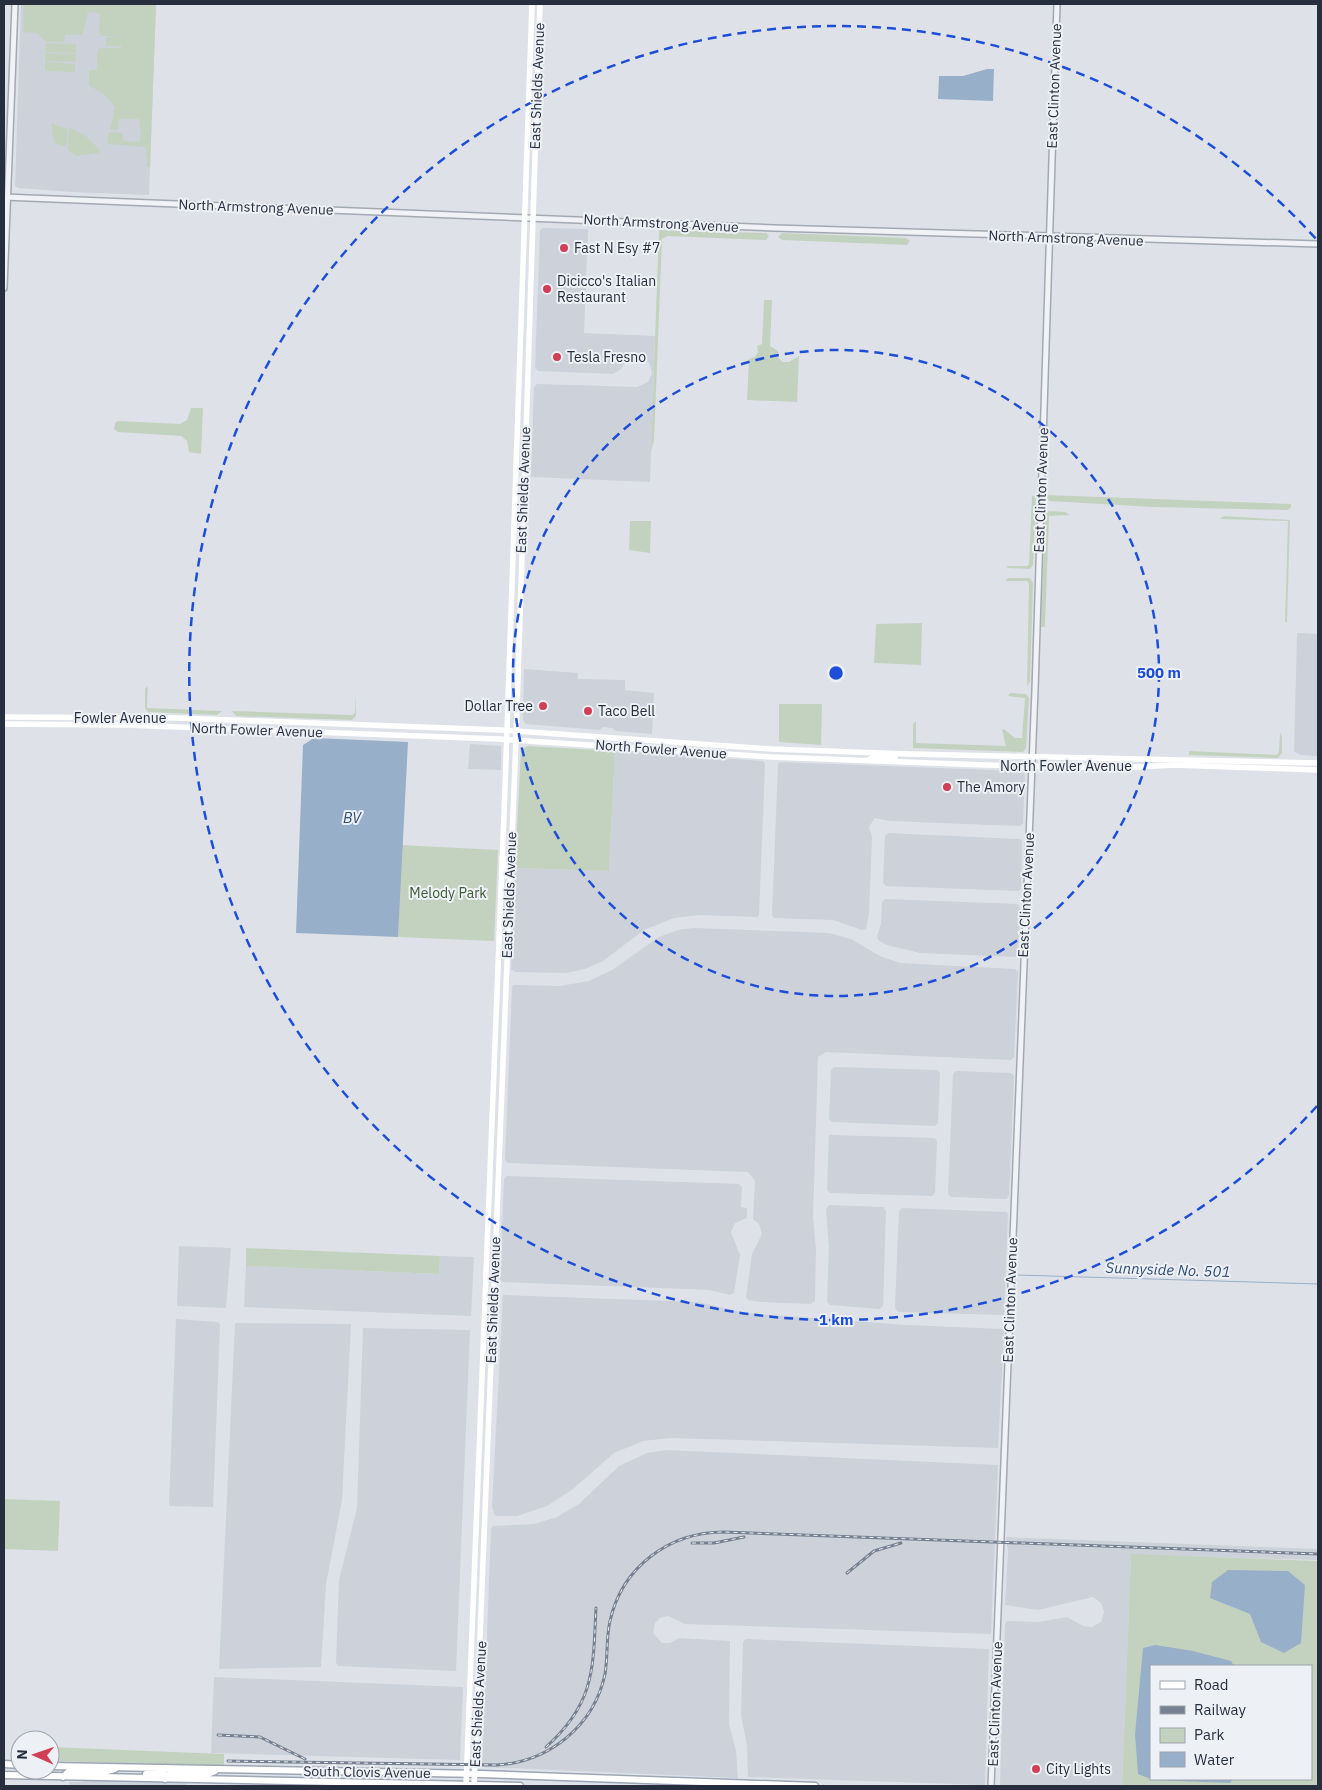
<svg xmlns="http://www.w3.org/2000/svg" width="1322" height="1790" font-family="'IBM Plex Sans',sans-serif">
	<style>
		.built { fill: #ccd1da }
		.green { fill: #c3d2bf; fill-rule: evenodd }
		.water { fill: #98afc9 }
		.lines { fill: none; stroke-linecap: round; stroke-linejoin: round }
		.stream { stroke: #98afc9; stroke-width: 1 }
		.tertiary-casing { stroke: #a3a9b2; stroke-width: 8 }
		.primary-casing { stroke: #9da6b4; stroke-width: 9 }
		.tertiary { stroke: #f0f2f6; stroke-width: 5 }
		.secondary { stroke: #fff; stroke-width: 5.5 }
		.primary { stroke: #fff; stroke-width: 6 }
		.rail-casing { stroke: #778191; stroke-width: 3 }
		.rail { stroke: #edf0f5; stroke-width: 1; stroke-dasharray: 4; stroke-linecap: butt }
		.ring { fill: none; stroke: #1d4ed8; stroke-width: 2.5; stroke-dasharray: 9 6 }
		.poi-dot { fill: #d03f55; stroke: #edf0f5; stroke-width: 2 }
		.labels { text-anchor: middle; stroke-width: 4; stroke-linejoin: round; paint-order: stroke }
		.street-label { font-size: 14px; fill: #272f3f; stroke: #edf0f5 }
		.poi-label { font-size: 14px; fill: #272f3f; stroke: #edf0f5; text-anchor: start }
		.park-label { font-size: 14px; fill: #3b5b34; stroke: #edf0f5 }
		.water-label { font-size: 15px; font-style: italic; fill: #304e73; stroke: #edf0f5 }
		.centre { fill: #1d4ed8; stroke: #edf0f5; stroke-width: 2.5 }
		.ring-label { font-size: 15px; text-anchor: middle; font-weight: bold; fill: #1d4ed8; stroke: #edf0f5; stroke-width: 4; stroke-linejoin: round; paint-order: stroke }
	</style>
	<rect width="100%" height="100%" fill="#dee2e8"/>
	<!-- built -->
	<g class="built">
		<polygon points="21,4 156,4 149,195 71,192 19,188 15,186"/>
		<polygon points="543,228 588,229 584,333 655,336 650,482 531,477 534,387 537,384 637,387 648,382 652,374 650,364 645,359 637,356 627,360 620,370 613,374 538,371 535,368 540,230"/>
		<polygon points="1299,633 1318,634 1318,756 1300,755 1294,751 1297,634"/>
		<polygon points="524,669 578,673 578,679 625,680 625,690 654,693 652,734 616,731 612,728 603,727 600,730 526,724 523,720"/>
		<polygon points="470,744 501,746 501,770 468,769"/>
		<polygon points="615,751 763,761 765,764 759,915 757,917 699,915 674,918 644,930 603,961 585,969 566,973 515,972 511,969 515,868 609,871"/>
		<polygon points="780,762 1021,771 1025,775 1023,824 1020,826 890,821 875,818 869,827 872,837 869,914 866,929 862,930 833,920 774,918 772,915 778,765"/>
		<polygon points="888,833 1020,839 1022,841 1021,889 1018,891 886,886 883,883 885,836"/>
		<polygon points="885,899 1017,904 1020,907 1018,954 1015,957 920,953 887,945 878,940 877,936 881,924 882,902"/>
		<polygon points="694,928 829,933 851,939 880,956 900,963 1015,969 1018,972 1014,1057 1011,1060 826,1052 818,1057 813,1217 816,1250 815,1301 811,1304 761,1302 748,1300 746,1297 752,1254 762,1234 759,1224 753,1219 755,1181 748,1172 508,1163 505,1160 512,987 514,985 560,986 589,981 612,970 659,937 678,930"/>
		<polygon points="834,1067 937,1070 940,1073 938,1123 935,1126 832,1122 829,1119 831,1070"/>
		<polygon points="956,1071 1011,1073 1014,1076 1009,1196 1006,1199 951,1197 948,1194 953,1074"/>
		<polygon points="829,1135 935,1138 937,1142 935,1193 932,1196 830,1193 827,1190"/>
		<polygon points="507,1176 739,1184 742,1187 741,1207 747,1208 747,1218 735,1223 731,1232 740,1255 734,1293 730,1295 709,1290 686,1289 503,1282 500,1279 504,1179"/>
		<polygon points="829,1205 883,1207 886,1211 883,1306 879,1309 830,1305 827,1302 829,1248 826,1209"/>
		<polygon points="902,1208 1006,1212 1008,1214 1004,1315 898,1312 895,1308 898,1232 899,1211"/>
		<polygon points="179,1246 231,1248 226,1308 177,1306"/>
		<polygon points="440,1256 474,1257 471,1316 244,1307 246,1266 439,1274"/>
		<polygon points="503,1295 698,1302 745,1313 906,1325 1002,1329 1004,1331 998,1448 670,1438 643,1441 614,1453 573,1489 547,1506 517,1516 495,1516 492,1507"/>
		<polygon points="176,1319 217,1322 220,1324 213,1507 169,1506"/>
		<polygon points="235,1323 351,1324 342,1500 326,1584 321,1667 219,1669"/>
		<polygon points="363,1328 470,1330 456,1671 338,1666 336,1663 339,1580 357,1508"/>
		<polygon points="667,1450 998,1465 991,1634 685,1624 668,1616 660,1618 655,1623 653,1633 662,1643 670,1643 679,1638 730,1641 729,1724 736,1751 738,1778 482,1767 491,1529 493,1526 534,1524 557,1517 579,1504 619,1466 647,1453"/>
		<polygon points="1006,1537 1318,1549 1318,1560 1131,1555 1122,1786 1000,1785 1005,1623 1007,1621 1038,1622 1067,1617 1083,1626 1092,1627 1101,1622 1104,1612 1101,1603 1093,1597 1038,1610 1005,1605 1008,1551"/>
		<polygon points="746,1639 989,1649 985,1785 748,1777 747,1746 741,1715 743,1642"/>
		<polygon points="214,1677 463,1687 460,1760 211,1753"/>
		<polygon points="75,1777 187,1781 187,1785 277,1786 69,1786 69,1782 83,1782"/>
	</g>
	<!-- green -->
	<g class="green">
		<polygon points="24,4 156,4 150,167 147,167 146,147 107,144 109,132 123,133 123,141 139,142 141,133 139,119 119,119 118,130 110,130 115,107 106,96 89,85 89,70 97,70 97,52 100,48 121,48 121,46 106,46 106,37 122,36 101,36 99,33 100,13 88,12 82,35 65,35 64,42 46,42 37,33 23,32"/>
		<polygon points="46,43 76,44 76,53 45,52"/>
		<polygon points="45,53 76,54 75,62 45,61"/>
		<polygon points="45,62 75,64 75,72 45,71"/>
		<polygon points="51,123 67,129 67,143 64,147 54,143"/>
		<polygon points="69,128 86,136 100,150 99,153 76,156 68,150"/>
		<polygon points="659,230 766,233 769,236 766,240 667,236 662,239 654,441 651,451"/>
		<polygon points="782,233 906,238 910,241 907,245 782,240 778,237"/>
		<polygon points="764,300 772,300 770,346 778,351 778,357 782,362 789,362 799,356 797,402 747,400 749,359 755,357 758,352 757,346 762,344"/>
		<polygon points="191,408 203,408 201,454 189,452 187,441 181,436 118,432 114,429 115,423 118,421 180,424 187,420"/>
		<polygon points="1036,495 1033,565 1030,569 1008,568 1006,566 1027,566 1029,564 1032,496"/>
		<polygon points="1046,495 1291,504 1291,507 1288,510 1153,507 1049,501"/>
		<polygon points="1049,511 1065,512 1070,515 1049,516 1045,627 1041,627 1045,515"/>
		<polygon points="1224,516 1290,520 1287,622 1285,622 1288,521 1220,519"/>
		<polygon points="630,521 651,521 650,553 629,550"/>
		<polygon points="1008,578 1030,578 1033,583 1030,682 1027,686 1029,584 1027,581 1005,581"/>
		<polygon points="922,623 921,665 874,663 876,624"/>
		<polygon points="148,686 147,708 222,711 217,715 148,712 145,708 145,689"/>
		<polygon points="356,693 356,716 352,720 236,716 232,711 352,715 355,713"/>
		<polygon points="1010,693 1026,694 1029,698 1026,748 1023,752 913,748 913,724 916,721 916,743 1006,746 1002,730 1004,729 1015,738 1022,738 1025,698 1008,696"/>
		<polygon points="779,704 822,704 821,745 779,742"/>
		<polygon points="1280,733 1282,737 1282,753 1278,758 1189,755 1189,751 1277,755 1279,752"/>
		<polygon points="527,746 615,751 609,871 515,868 521,751"/>
		<polygon points="401,845 498,850 494,941 398,937"/>
		<polygon points="246,1248 440,1256 439,1274 246,1266"/>
		<polygon points="4,1499 60,1501 58,1551 4,1549"/>
		<path d="M1131,1554L1318,1561V1786H1122ZM1151,1666H1311V1779H1151Z"/>
		<polygon points="50,1747 224,1754 224,1766 50,1761"/>
	</g>
	<!-- water -->
	<g class="water">
		<polygon points="987,69 994,69 993,101 938,99 939,76 963,76"/>
		<polygon points="314,738 408,742 398,937 296,933 303,745"/>
		<polygon points="1228,1570 1288,1571 1305,1585 1301,1643 1284,1653 1261,1642 1250,1614 1210,1598 1212,1582"/>
		<polygon points="1155,1645 1193,1651 1231,1661 1234,1666 1151,1666 1151,1779 1233,1779 1230,1783 1153,1780 1138,1774 1135,1734 1143,1648"/>
	</g>
	<g class="lines">
		<!-- stream -->
		<polyline class="stream" points="1017,1275 1318,1284"/>
		<defs>
			<g id="tertiary">
				<polyline points="4,197 774,228 1318,244"/>
				<polyline points="4,288 15,4"/>
				<polyline points="991,1786 1035,690 1057,4"/>
			</g>
			<g id="primary">
				<polyline points="4,1764 20,1765"/>
				<polyline points="50,1766 481,1774 815,1786"/>
				<polyline points="146,1774 162,1774 166,1768"/>
				<polyline points="4,1775 520,1786"/>
				<polyline points="63,1777 68,1772 105,1772 115,1769"/>
				<polyline points="165,1779 169,1774 208,1774 215,1771"/>
			</g>
		</defs>
		<!-- tertiary casing -->
		<use href="#tertiary" class="tertiary-casing"/>
		<!-- primary casing -->
		<use href="#primary" class="primary-casing"/>
		<!-- tertiary -->
		<use href="#tertiary" class="tertiary"/>
		<!-- secondary -->
		<g class="secondary">
			<polyline points="4,717 178,718 501,730 771,749 909,754 1318,763"/>
			<polyline points="4,724 126,725 498,739 771,757 985,765 1117,768 1175,765 1318,770"/>
			<polyline points="868,760 873,757 895,757"/>
			<polyline points="502,858 506,859 506,876"/>
			<polyline points="466,1786 505,788 532,4"/>
			<polyline points="474,1786 516,739 540,4"/>
		</g>
		<!-- primary -->
		<use href="#primary" class="primary"/>
		<defs>
			<g id="rail">
				<polyline points="692,1543 714,1543 744,1537"/>
				<polyline points="847,1573 874,1551 901,1543"/>
				<polyline points="218,1735 260,1737 305,1759"/>
				<path d="M546,1747C595,1703 593,1669 596,1608"/>
				<path d="M228,1761L497,1765C549,1762 594,1726 605,1674C608,1656 606,1638 610,1621C622,1567 669,1532 724,1532L1318,1554"/>
			</g>
		</defs>
		<!-- rail casing -->
		<use href="#rail" class="rail-casing"/>
		<!-- rail -->
		<use href="#rail" class="rail"/>
	</g>
	<!-- distance rings -->
	<g class="ring">
		<circle cx="836" cy="673" r="323"/>
		<path d="M1317 1106A647 647 0 1 1 1317 240"/>
	</g>
	<!-- markers -->
	<g class="poi-dot">
		<circle cx="564" cy="248" r="5"/>
		<circle cx="547" cy="289" r="5"/>
		<circle cx="557" cy="357" r="5"/>
		<circle cx="543" cy="706" r="5"/>
		<circle cx="588" cy="711" r="5"/>
		<circle cx="947" cy="787" r="5"/>
		<circle cx="1036" cy="1769" r="5"/>
	</g>
	<g class="labels">
		<!-- street labels -->
		<g class="street-label">
			<text transform="translate(537 86) rotate(-88)" y="5">East Shields Avenue</text>
			<text transform="translate(1054 86) rotate(-88)" y="5">East Clinton Avenue</text>
			<text transform="translate(256 207) rotate(2)" y="5">North Armstrong Avenue</text>
			<text transform="translate(661 223) rotate(3)" y="5">North Armstrong Avenue</text>
			<text transform="translate(1066 238) rotate(2)" y="5">North Armstrong Avenue</text>
			<text transform="translate(523 490) rotate(-88)" y="5">East Shields Avenue</text>
			<text transform="translate(1041 490) rotate(-88)" y="5">East Clinton Avenue</text>
			<text x="120" y="723">Fowler Avenue</text>
			<text transform="translate(257 730) rotate(2)" y="5">North Fowler Avenue</text>
			<text transform="translate(661 749) rotate(4)" y="5">North Fowler Avenue</text>
			<text x="1066" y="771">North Fowler Avenue</text>
			<text transform="translate(509 895) rotate(-88)" y="5">East Shields Avenue</text>
			<text transform="translate(1026 895) rotate(-87)" y="5">East Clinton Avenue</text>
			<text transform="translate(493 1300) rotate(-88)" y="5">East Shields Avenue</text>
			<text transform="translate(1010 1300) rotate(-88)" y="5">East Clinton Avenue</text>
			<text transform="translate(478 1704) rotate(-87)" y="5">East Shields Avenue</text>
			<text transform="translate(995 1704) rotate(-88)" y="5">East Clinton Avenue</text>
			<text transform="translate(367 1772) rotate(1)" y="5">South Clovis Avenue</text>
		</g>
		<!-- poi labels -->
		<g class="poi-label">
			<text x="574" y="253">Fast N Esy #7</text>
			<text x="557" y="286">Dicicco's Italian<tspan x="557" dy="16">Restaurant</tspan></text>
			<text x="567" y="362">Tesla Fresno</text>
			<text x="533" y="711" text-anchor="end">Dollar Tree</text>
			<text x="598" y="716">Taco Bell</text>
			<text x="957" y="792">The Amory</text>
			<text x="1046" y="1774">City Lights</text>
		</g>
		<!-- park labels -->
		<g class="park-label">
			<text x="448" y="898">Melody Park</text>
		</g>
		<!-- water labels -->
		<g class="water-label">
			<text x="352" y="823">BV</text>
			<text transform="translate(1168 1270) rotate(2)" y="5">Sunnyside No. 501</text>
		</g>
	</g>
	<circle cx="836" cy="673" r="8" class="centre"/>
	<g class="ring-label">
		<text x="1159" y="678">500 m</text>
		<text x="836" y="1325">1 km</text>
	</g>
	<!-- border -->
	<rect width="1322" height="1790" fill="none" stroke="#272f3f" stroke-width="10"/>
	<!-- legend -->
	<rect x="1150" y="1665" width="162" height="115" fill="#edf0f5" stroke="#9ea3ac"/>
	<rect x="1160" y="1681" width="25" height="8" fill="#ffffff" stroke="#9ea3ac"/>
	<text x="1194" y="1690" font-size="15" fill="#272f3f">Road</text>
	<rect x="1160" y="1706" width="25" height="8" fill="#778191" stroke="#9ea3ac"/>
	<text x="1194" y="1715" font-size="15" fill="#272f3f">Railway</text>
	<rect x="1160" y="1728" width="25" height="15" fill="#c3d2bf" stroke="#9ea3ac"/>
	<text x="1194" y="1740" font-size="15" fill="#272f3f">Park</text>
	<rect x="1160" y="1752" width="25" height="15" fill="#98afc9" stroke="#9ea3ac"/>
	<text x="1194" y="1765" font-size="15" fill="#272f3f">Water</text>
	<!-- north arrow -->
	<g transform="translate(35 1755) rotate(272)"><circle r="24" fill="#edf0f5" stroke="#9ea3ac"/>
	<path d="M0-4L9 19L0 12L-9 19Z" fill="#d03f55"/>
	<text y="-8" font-size="14" font-weight="bold" text-anchor="middle" fill="#272f3f">N</text>
	</g>
</svg>
